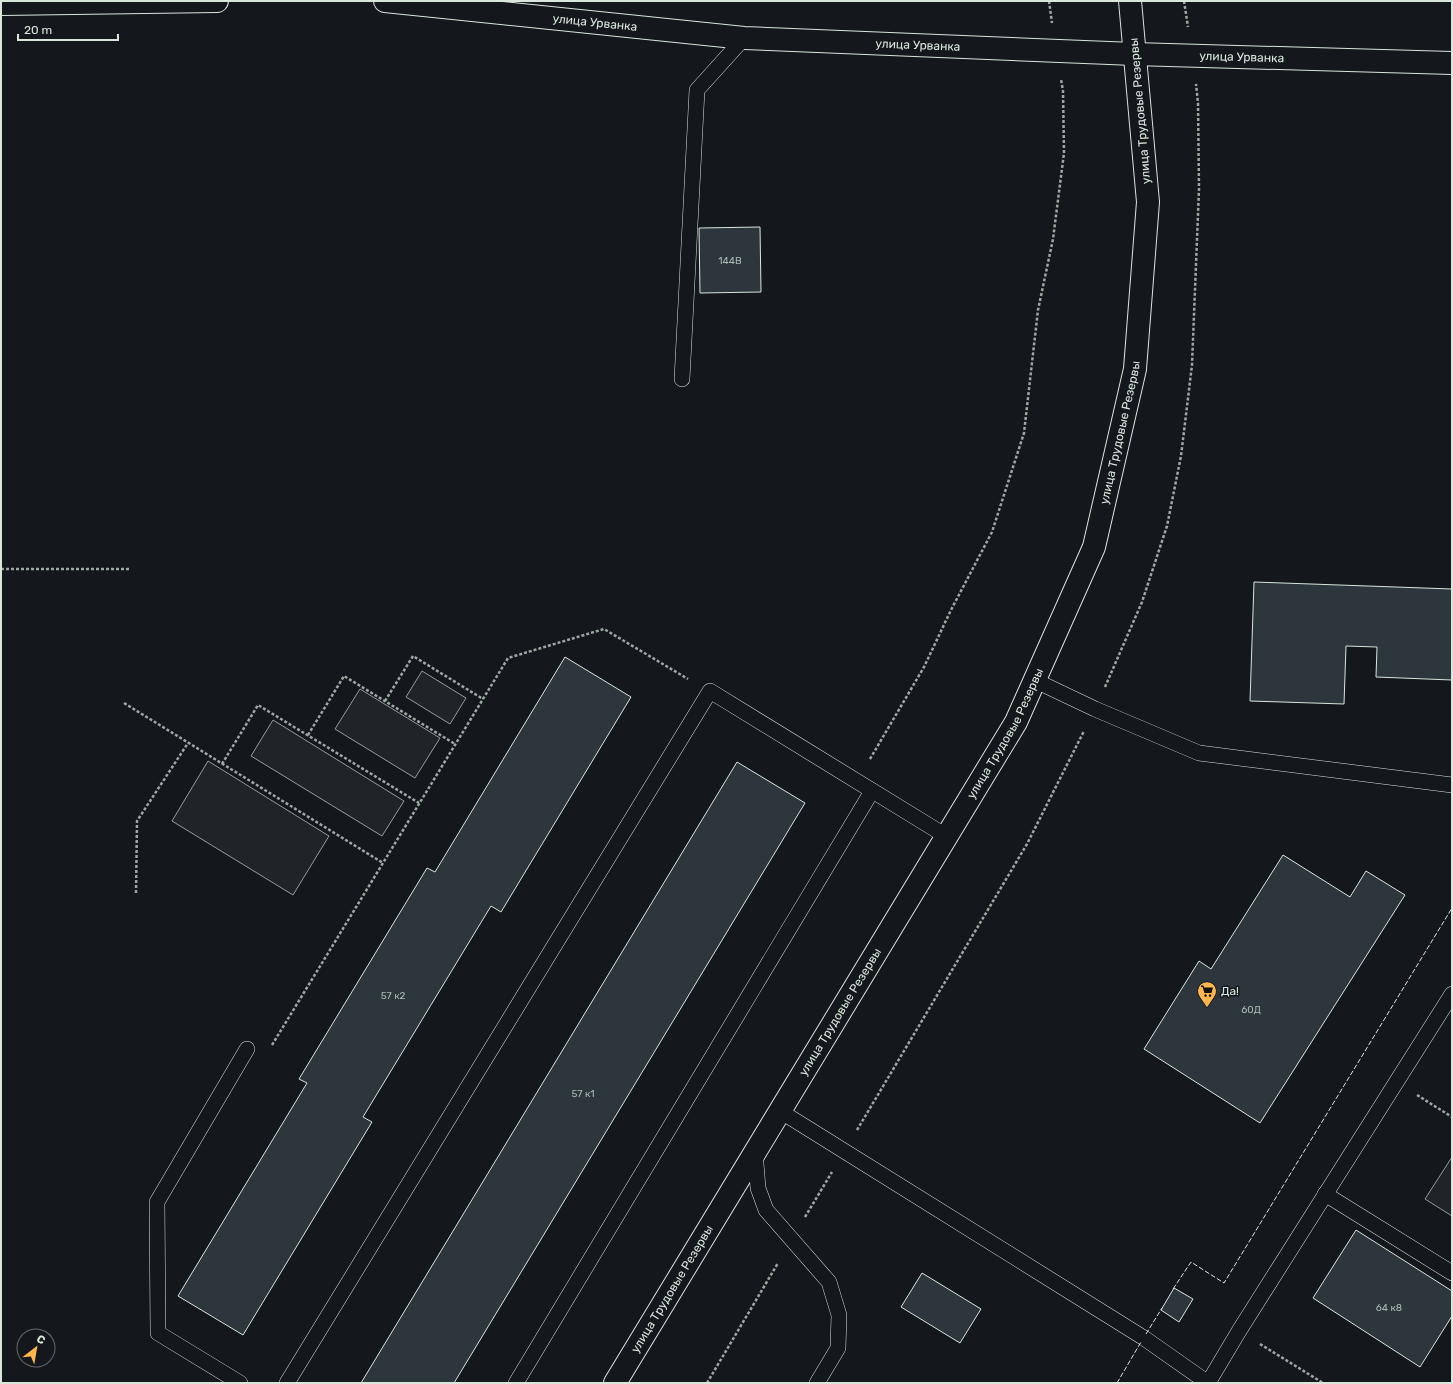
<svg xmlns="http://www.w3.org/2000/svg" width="1453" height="1384" font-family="Rubik,sans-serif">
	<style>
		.green { fill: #202428; stroke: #939e99 }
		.building { fill: #2c363c; stroke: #d8e6dc }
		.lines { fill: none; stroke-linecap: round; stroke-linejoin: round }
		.lane-casing { stroke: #d8e6dc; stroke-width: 16 }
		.street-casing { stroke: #d8e6dc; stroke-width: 24 }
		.secondary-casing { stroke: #d8e6dc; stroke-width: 24 }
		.path { stroke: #9da8a2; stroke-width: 2.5; stroke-dasharray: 3 2; stroke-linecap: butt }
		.lane { stroke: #14181c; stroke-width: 15 }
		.street { stroke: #14181c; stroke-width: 22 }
		.secondary { stroke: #14181c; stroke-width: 22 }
		.fence { stroke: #d8e6dc; stroke-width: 1; stroke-dasharray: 5 2; stroke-linecap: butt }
		.labels { text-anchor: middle; stroke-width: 3; stroke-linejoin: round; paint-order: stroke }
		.number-label { font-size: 10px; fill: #adbab4 }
		.street-label { font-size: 12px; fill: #d8e6dc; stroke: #14181c }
		.poi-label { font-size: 12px; fill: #d8e6dc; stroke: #14181c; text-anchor: start }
	</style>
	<rect width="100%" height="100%" fill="#14181c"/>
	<!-- green -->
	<g class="green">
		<polygon points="422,671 466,698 450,724 406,697"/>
		<polygon points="360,689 440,738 415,778 335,729"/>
		<polygon points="273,720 404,801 382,836 251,756"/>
		<polygon points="208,761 329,836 293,895 172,821"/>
		<polygon points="1452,1157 1452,1216 1425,1199"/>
	</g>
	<!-- building -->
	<g class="building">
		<polygon points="760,227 761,292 700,293 699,228"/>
		<polygon points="1254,582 1452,589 1452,680 1376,677 1377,647 1346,646 1344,704 1250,701"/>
		<polygon points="565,657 631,697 501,912 491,906 363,1117 372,1122 243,1335 178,1296 307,1083 299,1079 427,868 435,872"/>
		<polygon points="737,762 805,803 454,1383 361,1383"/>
		<polygon points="1283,855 1350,897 1366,871 1405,895 1260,1123 1144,1049 1199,961 1211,969"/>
		<polygon points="1356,1230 1452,1291 1452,1316 1420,1367 1313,1298"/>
		<polygon points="922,1273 981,1309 960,1343 901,1307"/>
		<polygon points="1174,1288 1193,1299 1179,1322 1161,1310"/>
	</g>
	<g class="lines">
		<defs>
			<g id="lane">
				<polyline points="682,379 697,90 744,38"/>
				<polyline points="1034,680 1095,709 1199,753 1452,785"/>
				<polyline points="780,1111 1144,1338 1208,1383"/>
				<polyline points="755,1151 758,1188 766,1210 829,1282 839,1315 838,1348 817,1383"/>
				<polyline points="1325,1194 1452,1273"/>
				<polyline points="240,1383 158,1333 157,1202 247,1049"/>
				<polyline points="287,1383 710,691 946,836"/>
				<polyline points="516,1383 872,791"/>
				<polyline points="1208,1383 1239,1331 1452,994"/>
			</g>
			<g id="street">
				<path id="s1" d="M385,1L744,38L1134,54L1452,63"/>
				<polyline points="1,4 217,1"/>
			</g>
			<g id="secondary">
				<path id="s2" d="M615,1383L1016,722L1094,547L1135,369L1148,202L1130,1"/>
			</g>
		</defs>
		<!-- lane casing -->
		<use href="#lane" class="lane-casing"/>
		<!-- street casing -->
		<use href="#street" class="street-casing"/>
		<!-- secondary casing -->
		<use href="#secondary" class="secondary-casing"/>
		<!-- path -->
		<g class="path">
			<polyline points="1049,1 1052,23"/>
			<polyline points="1184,1 1188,27"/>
			<polyline points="1,569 129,569"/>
			<polyline points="1105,687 1142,602 1167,526 1181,456 1192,365 1199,189 1198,103 1196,84"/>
			<polyline points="385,701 413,656 483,699"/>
			<polyline points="124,703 383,863"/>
			<polyline points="308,735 344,676 455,744"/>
			<polyline points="870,759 924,667 951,610 992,532 1024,433 1038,310 1053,239 1064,153 1063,91 1061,79"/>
			<polyline points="222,764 258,705 419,803"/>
			<polyline points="136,893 137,821 188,743"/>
			<polyline points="272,1045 508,658 604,629 688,679"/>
			<polyline points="1417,1095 1452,1117"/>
			<polyline points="857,1130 1027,844 1084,731"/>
			<polyline points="805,1217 832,1172"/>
			<polyline points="1260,1344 1323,1383"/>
			<polyline points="707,1383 778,1263"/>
		</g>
		<!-- lane -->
		<use href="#lane" class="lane"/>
		<!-- street -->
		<use href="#street" class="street"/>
		<!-- secondary -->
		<use href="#secondary" class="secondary"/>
		<!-- fence -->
		<g class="fence">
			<polyline points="1173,1289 1191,1262 1224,1283 1452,908"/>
			<polyline points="1146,1334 1162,1308"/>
			<polyline points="1117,1383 1141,1342"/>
		</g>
	</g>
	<!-- icons -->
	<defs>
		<symbol id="supermarket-pin" viewBox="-11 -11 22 30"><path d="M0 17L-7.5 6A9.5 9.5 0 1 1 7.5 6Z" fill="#ffb74d" stroke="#14181c"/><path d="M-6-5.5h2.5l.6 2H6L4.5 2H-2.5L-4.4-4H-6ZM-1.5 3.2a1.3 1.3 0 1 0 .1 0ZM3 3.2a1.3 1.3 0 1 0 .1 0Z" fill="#111"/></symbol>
	</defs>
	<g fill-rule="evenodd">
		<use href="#supermarket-pin" x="1196" y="980" width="22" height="30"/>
	</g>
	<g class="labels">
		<!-- number labels -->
		<g class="number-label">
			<text x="730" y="264">144В</text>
			<text x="393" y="999">57 к2</text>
			<text x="1251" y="1013">60Д</text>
			<text x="583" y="1097">57 к1</text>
			<text x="1389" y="1311">64 к8</text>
		</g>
		<!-- street labels -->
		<g class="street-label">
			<text dy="4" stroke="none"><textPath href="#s1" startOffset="211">улица Урванка</textPath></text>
			<text dy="4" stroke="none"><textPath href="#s1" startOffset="535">улица Урванка</textPath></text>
			<text dy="4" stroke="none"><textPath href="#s1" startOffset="859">улица Урванка</textPath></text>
			<text transform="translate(1140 111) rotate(-95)" y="4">улица Трудовые Резервы</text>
			<text dy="4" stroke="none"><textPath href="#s2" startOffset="1082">улица Трудовые Резервы</textPath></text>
			<text dy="4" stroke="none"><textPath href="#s2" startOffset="758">улица Трудовые Резервы</textPath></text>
			<text dy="4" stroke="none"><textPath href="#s2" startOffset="434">улица Трудовые Резервы</textPath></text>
			<text dy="4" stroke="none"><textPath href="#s2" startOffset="110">улица Трудовые Резервы</textPath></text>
		</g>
		<!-- poi labels -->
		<g class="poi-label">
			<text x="1221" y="995">Да!</text>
		</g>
	</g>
	<!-- border -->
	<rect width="1453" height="1384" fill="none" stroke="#d8e6dc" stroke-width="4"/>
	<!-- north arrow -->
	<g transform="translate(36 1348) rotate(31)"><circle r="19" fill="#14181c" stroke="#626a69"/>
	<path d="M0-3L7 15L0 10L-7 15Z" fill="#ffb74d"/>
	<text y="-6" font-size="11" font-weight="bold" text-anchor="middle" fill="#d8e6dc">С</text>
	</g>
	<!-- scale -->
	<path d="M18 34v6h100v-6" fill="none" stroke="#d8e6dc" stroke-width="2"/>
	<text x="24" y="34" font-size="12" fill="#d8e6dc" stroke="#14181c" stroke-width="3" paint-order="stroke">20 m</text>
</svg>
